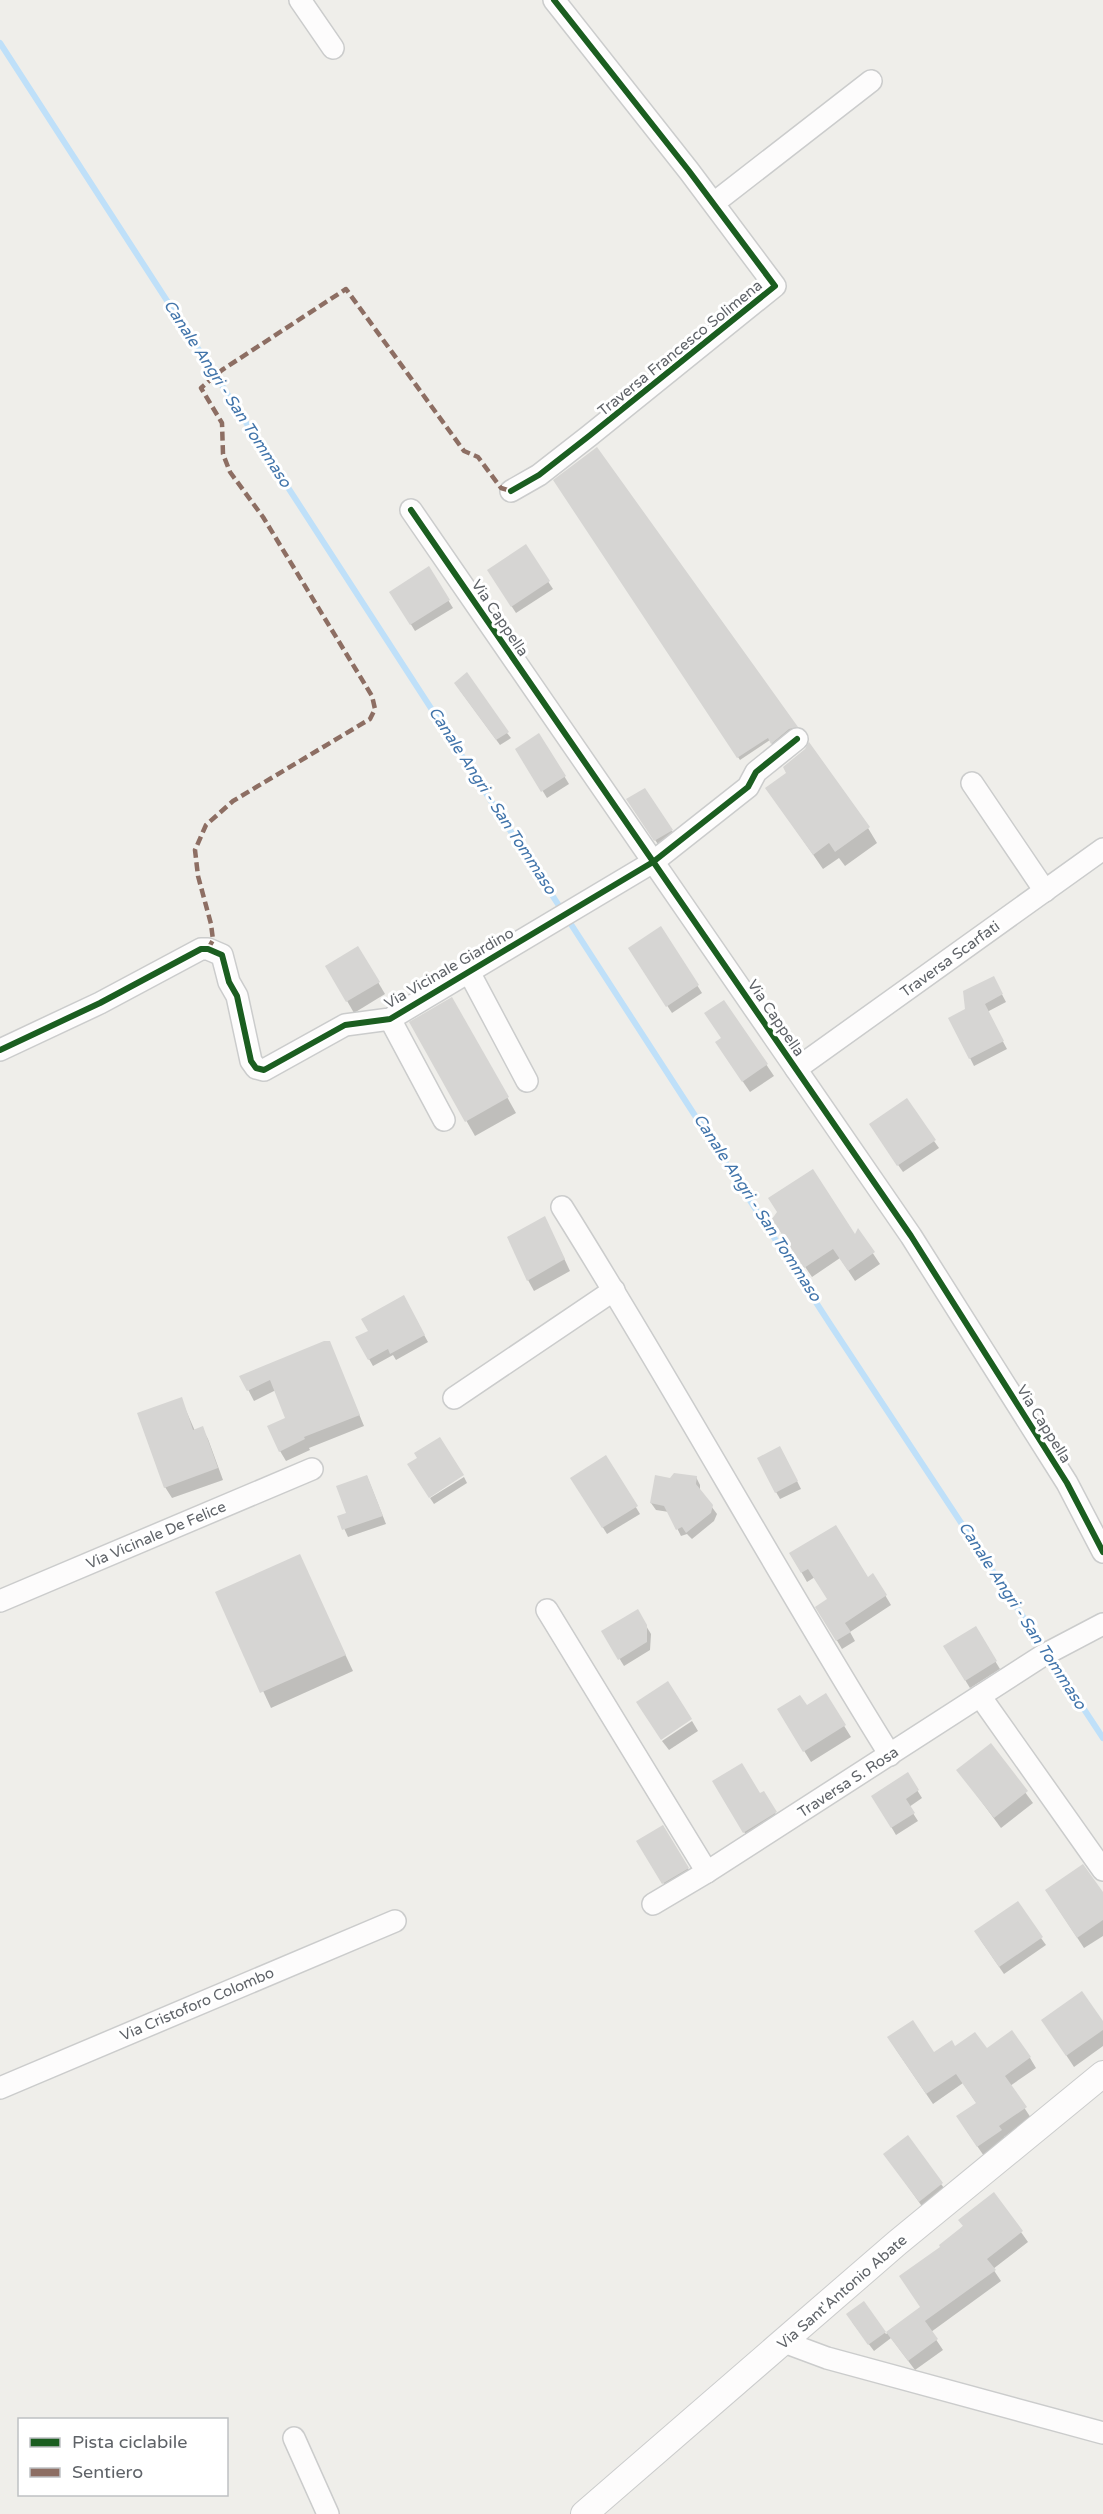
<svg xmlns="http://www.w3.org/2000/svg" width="1103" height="2514" font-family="'Varela Round',sans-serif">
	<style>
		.shadow { fill: #0003 }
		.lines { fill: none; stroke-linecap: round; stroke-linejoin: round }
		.stream { stroke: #bfe0f9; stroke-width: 6 }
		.building { fill: #d6d5d3 }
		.minor-casing { stroke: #cbcccc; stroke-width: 24 }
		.tertiary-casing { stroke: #cbcccc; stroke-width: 28 }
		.minor { stroke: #fdfcfc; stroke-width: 21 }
		.tertiary { stroke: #fdfcfc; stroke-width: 26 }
		.quiet { stroke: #8d6e63; stroke-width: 4.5; stroke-dasharray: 9 4.5; stroke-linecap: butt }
		.cycleway-casing { stroke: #fff; stroke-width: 10 }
		.cycleway { stroke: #1b5e20; stroke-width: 6 }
		.labels { text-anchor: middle; stroke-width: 6; stroke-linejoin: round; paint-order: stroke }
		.street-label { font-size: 15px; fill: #5f6368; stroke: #fff }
		.water-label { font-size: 16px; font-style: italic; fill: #4174aa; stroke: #fff }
	</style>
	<rect width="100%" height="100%" fill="#efeeea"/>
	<!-- shadow -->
	<g class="shadow">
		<polygon points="597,449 798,730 773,746 770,740 740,760 555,481"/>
		<polygon points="525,546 553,589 516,613 493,578"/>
		<polygon points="429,569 453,608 415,631 391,592"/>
		<polygon points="459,689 507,733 511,738 500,745"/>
		<polygon points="539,735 569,784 547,798 517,749"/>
		<polygon points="767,788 868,828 877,843 845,866 839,858 823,869"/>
		<polygon points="632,807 672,831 676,838 660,847"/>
		<polygon points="661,928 702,993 672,1013 634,955"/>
		<polygon points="358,948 385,994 354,1013 327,966"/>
		<polygon points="997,985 1006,1002 987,1012 1007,1049 974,1066 950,1018 966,1010"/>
		<polygon points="452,999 516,1113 475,1136 411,1023"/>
		<polygon points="724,1002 774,1076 750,1092 724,1054"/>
		<polygon points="875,1132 934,1141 939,1148 903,1172"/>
		<polygon points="545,1218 570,1271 534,1291 528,1280"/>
		<polygon points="780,1230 855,1237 858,1231 880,1264 855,1281 840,1258 812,1277"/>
		<polygon points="403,1297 428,1342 396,1360 393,1355 373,1366 357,1338 370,1331"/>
		<polygon points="329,1342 364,1426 309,1448 310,1450 286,1461 280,1451 287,1418 276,1390 254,1401 241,1376"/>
		<polygon points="181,1399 195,1431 202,1428 208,1439 223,1480 172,1498 165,1487"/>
		<polygon points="784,1455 801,1489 780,1499 776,1492"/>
		<polygon points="606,1458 640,1514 607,1534 572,1478"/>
		<polygon points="367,1476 386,1524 348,1537 339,1517 347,1514"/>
		<polygon points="464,1477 467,1483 434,1504 430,1498"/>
		<polygon points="696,1477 700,1485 700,1491 717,1514 714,1521 692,1539 687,1534 681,1536 669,1512 656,1510 651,1503 671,1480"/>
		<polygon points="791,1554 867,1579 873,1575 891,1605 850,1632 855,1641 842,1649 817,1607 829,1600 815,1577 807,1582"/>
		<polygon points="299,1556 353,1671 271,1708 217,1592"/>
		<polygon points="637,1611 651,1634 650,1650 624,1666 603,1632"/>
		<polygon points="975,1628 1000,1669 970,1688 945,1647"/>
		<polygon points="825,1695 851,1737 811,1762 779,1710 806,1707"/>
		<polygon points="692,1721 698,1731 669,1750 662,1741"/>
		<polygon points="990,1745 1033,1803 1001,1828 958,1770"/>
		<polygon points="907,1774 922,1798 909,1807 918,1821 896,1835 873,1796"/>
		<polygon points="714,1781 760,1796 764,1793 779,1820 749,1840"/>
		<polygon points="663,1827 695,1880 670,1894 638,1841"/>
		<polygon points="1103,1895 1103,1936 1084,1948 1053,1901"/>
		<polygon points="1041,1938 1046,1945 1004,1974 980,1939"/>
		<polygon points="1043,2020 1103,2023 1103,2046 1074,2067"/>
		<polygon points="895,2048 934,2054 955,2048 1030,2058 1036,2068 1010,2086 1031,2118 1004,2137 1006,2141 984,2156 964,2127 977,2104 963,2083 933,2104"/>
		<polygon points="907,2137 949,2195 926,2212 885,2154"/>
		<polygon points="994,2194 1028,2242 993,2269 1001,2281 931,2332 943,2350 915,2370 891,2338 874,2351 852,2322 863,2304 886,2334 921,2308 942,2248"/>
	</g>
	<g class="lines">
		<!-- stream -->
		<polyline class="stream" points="0,43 830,1324 1103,1738"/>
	</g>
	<!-- building -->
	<g class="building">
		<polygon points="597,447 704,596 798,727 789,729 771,744 768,738 737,758 553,480"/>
		<polygon points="526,544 550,581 511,607 487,570"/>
		<polygon points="429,566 450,600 410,625 389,592"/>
		<polygon points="467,672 509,732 496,740 454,683"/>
		<polygon points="539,733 566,776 541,792 515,749"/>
		<polygon points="809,742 870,827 835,852 829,843 813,855 765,788 786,773 783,767 805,749"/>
		<polygon points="645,788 673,830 654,841 626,799"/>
		<polygon points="661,926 699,985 666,1007 628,948"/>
		<polygon points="358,946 380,982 346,1002 325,966"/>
		<polygon points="994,976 1003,994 985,1004 1004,1041 969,1059 948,1018 965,1009 963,991"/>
		<polygon points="452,997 509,1097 465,1122 409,1022"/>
		<polygon points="724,1000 768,1064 742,1082 715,1042 721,1038 704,1013"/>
		<polygon points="907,1098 936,1140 897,1166 869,1124"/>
		<polygon points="813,1169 855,1234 858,1228 875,1252 848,1271 833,1249 804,1268 772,1219 777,1212 768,1198"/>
		<polygon points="545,1216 565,1259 527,1281 507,1237"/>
		<polygon points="404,1295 425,1335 390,1354 388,1349 368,1360 355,1337 368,1331 361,1319"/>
		<polygon points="324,1341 330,1341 360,1415 304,1437 305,1439 279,1452 267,1426 285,1418 270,1380 247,1391 239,1376"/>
		<polygon points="182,1397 193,1430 203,1426 218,1468 164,1488 137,1413"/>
		<polygon points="440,1437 464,1475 429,1498 407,1464 417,1458 414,1453"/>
		<polygon points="780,1446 798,1481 775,1493 757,1458"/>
		<polygon points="606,1455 638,1506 602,1528 570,1478"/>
		<polygon points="674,1473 697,1476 696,1484 713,1505 711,1513 686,1533 682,1527 676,1530 664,1506 650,1503 655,1475 670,1478"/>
		<polygon points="367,1475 383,1516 342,1530 337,1516 346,1513 336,1486"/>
		<polygon points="836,1525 868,1577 873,1573 887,1595 845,1623 851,1632 836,1641 815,1607 827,1599 808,1569 801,1573 789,1553"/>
		<polygon points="300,1554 346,1655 260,1693 215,1592"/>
		<polygon points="638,1609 647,1625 647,1642 618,1660 601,1631"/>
		<polygon points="976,1626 997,1661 965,1681 943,1646"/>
		<polygon points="668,1681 692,1719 661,1740 636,1702"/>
		<polygon points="826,1693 846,1725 803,1752 777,1709 800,1695 807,1705"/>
		<polygon points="991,1743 1028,1791 994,1818 956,1770"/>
		<polygon points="742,1763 760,1793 764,1791 777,1812 743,1833 712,1781"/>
		<polygon points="908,1772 919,1790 906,1799 915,1813 891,1828 871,1796"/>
		<polygon points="663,1825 689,1868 662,1884 636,1841"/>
		<polygon points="1083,1864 1103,1892 1103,1920 1077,1938 1045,1890"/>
		<polygon points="1018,1901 1043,1937 999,1967 974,1931"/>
		<polygon points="1082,1991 1103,2021 1103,2030 1066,2056 1041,2020"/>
		<polygon points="913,2020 934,2052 952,2040 955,2046 975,2032 987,2048 1012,2030 1031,2057 1005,2076 1027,2107 999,2126 1002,2130 977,2147 956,2116 976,2103 956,2074 926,2094 887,2037"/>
		<polygon points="908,2135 943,2183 919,2202 883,2154"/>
		<polygon points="994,2192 1023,2231 987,2259 996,2270 925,2321 938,2339 908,2361 886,2332 920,2307 899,2276 940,2247 939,2245 963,2226 958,2220"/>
		<polygon points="864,2301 886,2332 868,2345 846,2314"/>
	</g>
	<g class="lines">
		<defs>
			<g id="minor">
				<polyline points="300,0 333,48"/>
				<polyline points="714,203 871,81"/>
				<polyline points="511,491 539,475 589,436 775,286 689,171 554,0"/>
				<polyline points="411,510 911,1236 1067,1483 1103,1552"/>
				<polyline points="972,783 1045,891"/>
				<polyline points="469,972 527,1081"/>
				<polyline points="390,1019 444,1120"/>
				<polyline points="0,1050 100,1003 201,949 208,949 222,955 229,982 237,996 251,1061 256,1068 264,1070 345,1025 390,1019 653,862 748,787 756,772 797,739"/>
				<polyline points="796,1069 1103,849"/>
				<path d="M562,1207C675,1387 777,1574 890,1755"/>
				<polyline points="454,1398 614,1290"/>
				<polyline points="0,1601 312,1469"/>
				<polyline points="547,1610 707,1872"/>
				<polyline points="980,1696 1103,1870"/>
				<polyline points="653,1904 707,1872 1042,1656 1103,1624"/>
				<polyline points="0,2088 395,1921"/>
				<polyline points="784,2342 827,2358 1103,2433"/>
				<polyline points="294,2438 328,2514"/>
			</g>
			<polyline id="tertiary" points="584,2514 897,2243 1103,2074"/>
		</defs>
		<!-- minor casing -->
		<use href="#minor" class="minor-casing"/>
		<!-- tertiary casing -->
		<use href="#tertiary" class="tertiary-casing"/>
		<!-- minor -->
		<use href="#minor" class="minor"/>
		<!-- tertiary -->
		<use href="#tertiary" class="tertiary"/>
		<!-- quiet -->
		<polyline class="quiet" points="208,949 213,940 211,924 198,876 195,850 206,825 233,801 370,719 375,709 372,696 263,517 230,472 223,454 222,423 201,388 222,370 346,289 464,451 478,457 501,488 511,491"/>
		<defs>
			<g id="cycleway">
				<polyline points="511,491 539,475 589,436 775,286 689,171 554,0"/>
				<polyline points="411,510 911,1236 1067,1483 1103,1552"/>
				<polyline points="0,1050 100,1003 201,949 208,949 222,955 229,982 237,996 251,1061 256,1068 264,1070 345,1025 390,1019 653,862 748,787 756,772 797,739"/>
			</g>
		</defs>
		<!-- cycleway casing -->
		<use href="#cycleway" class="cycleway-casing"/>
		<!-- cycleway -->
		<use href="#cycleway" class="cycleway"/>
	</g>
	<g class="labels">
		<!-- street labels -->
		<g class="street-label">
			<text transform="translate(680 348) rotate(-39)" y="5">Traversa Francesco Solimena</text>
			<text transform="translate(500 618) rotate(56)" y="5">Via Cappella</text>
			<text transform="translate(950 959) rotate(-36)" y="5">Traversa Scarfati</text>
			<text transform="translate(449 968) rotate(-30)" y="5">Via Vicinale Giardino</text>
			<text transform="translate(776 1018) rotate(56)" y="5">Via Cappella</text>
			<text transform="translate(1044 1424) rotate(58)" y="5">Via Cappella</text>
			<text transform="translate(156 1535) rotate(-23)" y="5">Via Vicinale De Felice</text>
			<text transform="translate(848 1782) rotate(-33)" y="5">Traversa S. Rosa</text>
			<text transform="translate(197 2004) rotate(-23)" y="5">Via Cristoforo Colombo</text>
			<text transform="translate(842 2292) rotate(-41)" y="5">Via Sant'Antonio Abate</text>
		</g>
		<!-- water labels -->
		<g class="water-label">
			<text transform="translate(228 393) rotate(57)" y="6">Canale Angri - San Tommaso</text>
			<text transform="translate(493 800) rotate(57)" y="6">Canale Angri - San Tommaso</text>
			<text transform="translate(758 1207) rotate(57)" y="6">Canale Angri - San Tommaso</text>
			<text transform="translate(1023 1615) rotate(57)" y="6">Canale Angri - San Tommaso</text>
		</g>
	</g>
	<!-- legend -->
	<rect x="18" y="2418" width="210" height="78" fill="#ffffff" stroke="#bfc1c3" stroke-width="1.5"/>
	<rect x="30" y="2438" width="30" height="9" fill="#1b5e20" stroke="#bfc1c3" stroke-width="1.5"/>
	<text x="72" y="2448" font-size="18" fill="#5f6368">Pista ciclabile</text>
	<rect x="30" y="2468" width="30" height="9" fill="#8d6e63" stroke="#bfc1c3" stroke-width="1.5"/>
	<text x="72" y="2478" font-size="18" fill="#5f6368">Sentiero</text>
</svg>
